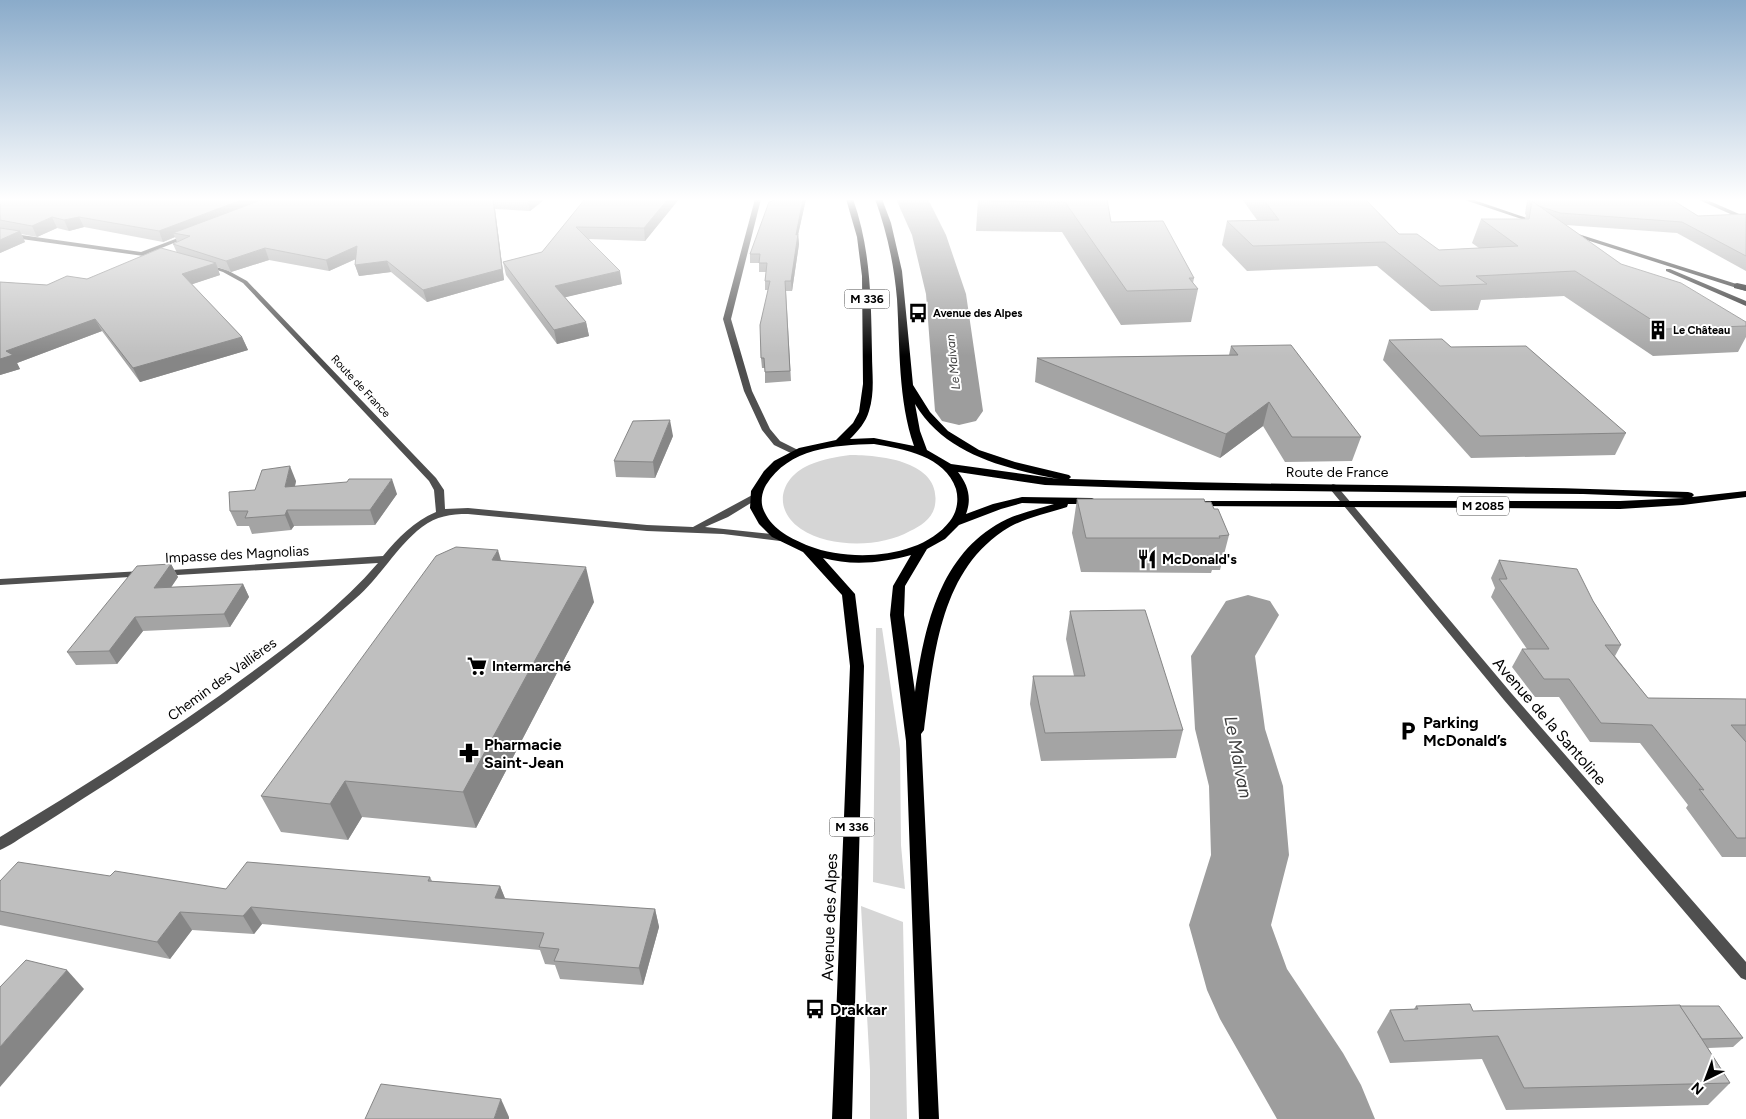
<svg xmlns="http://www.w3.org/2000/svg" width="1746" height="1119" font-family="Figtree,sans-serif">
	<style>
		.green { fill: #d6d6d6 }
		.lines { fill: none; stroke-linecap: round; stroke-linejoin: round }
		.river { fill: #9d9d9d; fill-rule: evenodd }
		.street { fill: #4f4f4f; fill-rule: evenodd }
		.secondary { fill: #1c1c1c; fill-rule: evenodd }
		.primary { fill: #000; fill-rule: evenodd }
		.wall { fill: #a4a4a4 }
		.shaded-wall { fill: #868686 }
		.building { fill: #bfbfbf; stroke: #868686 }
		.labels { text-anchor: middle; stroke-width: 4; stroke-linejoin: round; paint-order: stroke }
		.far-poi-label { font-size: 11px; font-weight: bold; fill: #000; stroke: #fff; text-anchor: start }
		.far-street-label { font-size: 11px; fill: #000; stroke: #fff }
		.shield { fill: #fff; stroke: #4c4c4c; stroke-width: 1 }
		.shield-label { font-size: 12px; font-weight: bold; fill: #000 }
		.far-water-label { font-size: 12px; font-style: italic; fill: #3e3e3e; stroke: #fff }
		.street-label { font-size: 14px; fill: #000; stroke: #fff }
		.poi-label { font-size: 14px; font-weight: bold; fill: #000; stroke: #fff; text-anchor: start }
		.near-street-label { font-size: 16px; fill: #000; stroke: #fff }
		.near-poi-label { font-size: 16px; font-weight: bold; fill: #000; stroke: #fff; text-anchor: start }
		.near-water-label { font-size: 18px; font-style: italic; fill: #3e3e3e; stroke: #fff }
	</style>
	<rect width="100%" height="100%" fill="#fff"/>
	<!-- green -->
	<g class="green">
		<path d="M850,455C880,455 942,461 935,505C933,518 921,526 910,531C880,548 830,548 801,529C772,509 780,478 809,465C823,459 836,457 850,455Z"/>
		<polygon points="876,628 882,628 900,749 901,845 905,889 873,882"/>
		<polygon points="861,906 903,922 907,1119 870,1119 870,1070"/>
		<polygon points="1267,975 1373,1119 1306,1119 1218,999"/>
	</g>
	<g class="lines">
		<!-- river -->
		<g class="river">
			<polygon points="896,199 928,199 946,235 966,294 983,411 976,421 959,425 942,421 935,411 926,294 912,235"/>
			<polygon points="1248,595 1270,601 1279,615 1255,656 1265,729 1283,786 1289,855 1271,925 1287,969 1343,1053 1361,1085 1375,1119 1277,1119 1220,1019 1207,990 1189,925 1211,855 1209,786 1195,729 1191,656 1226,601"/>
		</g>
		<!-- street -->
		<g class="street">
			<polygon points="755,199 761,199 731,319 752,391 770,429 780,441 800,451 801,453 800,455 797,456 774,445 762,430 744,391 723,319"/>
			<polygon points="1697,199 1705,199 1746,217 1746,221"/>
			<polygon points="0,232 141,252 186,235 191,236 149,253 160,255 160,257 158,258 0,236"/>
			<path d="M205,264L227,270L247,281L436,478L444,490L445,509L468,508L647,525L693,527L756,493L759,494L761,496L759,498L728,517L705,527L780,535L785,538L780,541L723,534L647,531L468,514C450,514 437,516 422,527C396,547 380,578 355,599C271,674 179,738 84,798C66,810 48,821 29,833C20,838 10,846 0,850V837C86,785 171,732 252,672C296,640 342,605 378,563L161,576L157,575L156,573L157,571L383,556C398,538 414,521 436,512L434,490L429,481L243,283L223,272L205,266Z"/>
			<polygon points="1333,484 1336,485 1512,694 1746,962 1746,980 1741,978 1504,700 1330,489 1328,487"/>
			<polygon points="142,571 146,572 147,574 146,576 0,585 0,579"/>
		</g>
		<!-- secondary -->
		<g class="secondary">
			<polygon points="1462,199 1471,199 1541,223 1536,224"/>
			<polygon points="1571,233 1575,233 1746,287 1746,291 1571,235"/>
			<polygon points="1666,269 1670,269 1746,301 1746,306 1666,271"/>
		</g>
		<!-- primary -->
		<g class="primary">
			<path d="M846,199H853C871,250 871,300 872,354C872,373 875,392 869,411C866,422 858,431 850,439L874,438L914,446C898,400 900,347 897,299C894,264 887,232 875,199H882L891,223L902,271L913,385L930,412L948,431L979,450L1015,462L1069,475L1071,477L1069,479C1275,486 1482,484 1688,492L1692,493L1694,495L1692,497L1746,491V497L1683,505L1620,509L1197,506L1191,503L1193,501H1620L1684,498L1583,494L1196,490L1045,485L958,472C968,485 972,498 966,514L993,504L1022,497L1092,498L1098,501L1092,504H1068L1067,507C1046,514 1022,518 1003,531C938,575 934,659 924,730L921,734L939,1119H919L906,741L890,615L893,586L911,555C882,563 852,566 823,558L855,594L864,666L852,1119H832L850,666L842,595L803,552L772,537L759,524L750,508L751,491L764,471L774,461L799,448L836,440L853,423L859,412L863,384L862,276L857,237ZM915,404C946,455 1004,468 1059,479L951,464L927,450L920,431ZM874,444C904,449 945,456 956,489C959,500 957,512 950,521C921,559 850,562 809,546C792,539 773,530 765,513C760,504 761,494 766,485C789,448 834,445 874,444ZM1022,503L1054,504C1035,510 1014,514 996,525C938,560 924,630 915,692L904,615L905,586L927,549L945,539L959,525L1001,509Z"/>
			<polygon points="1737,283 1746,285 1746,291 1734,288 1734,284"/>
		</g>
	</g>
	<!-- wall -->
	<g class="wall">
		<polygon points="0,199 545,199 530,211 495,209 504,280 427,302 391,272 359,276 355,265 356,259 329,271 269,260 231,272 217,267 220,275 192,284 242,337 248,350 140,382 102,331 17,363 20,369 0,375 0,282 47,285 87,279 177,253 173,244 177,242 175,237 163,242 84,227 69,231 57,228 37,237 21,234 25,242 0,253"/>
		<polygon points="585,199 679,199 645,241 589,239 622,284 565,297 586,322 589,336 557,344 506,275 503,262 542,252"/>
		<polygon points="806,199 798,234 799,244 792,291 786,291 791,381 765,383 765,368 762,368 761,358 768,290 765,290 765,281 766,272 759,272 759,263 750,263 750,254"/>
		<polygon points="978,199 1107,199 1111,222 1194,278 1193,283 1198,289 1191,322 1121,325 1062,232 976,231"/>
		<polygon points="1242,199 1365,199 1399,234 1439,250 1479,248 1472,243 1481,219 1525,219 1526,215 1525,214 1527,199 1671,199 1698,216 1746,214 1746,271 1677,233 1566,225 1621,264 1746,322 1746,337 1738,352 1653,356 1564,296 1481,300 1478,310 1431,311 1377,266 1247,271 1222,245 1227,221 1257,220"/>
		<polygon points="1389,340 1451,347 1626,433 1615,455 1471,458 1383,360"/>
		<polygon points="1231,346 1361,437 1352,461 1285,462 1263,426 1220,458 1035,382 1037,358 1229,355"/>
		<polygon points="673,436 655,478 616,477 614,461"/>
		<polygon points="296,481 295,486 397,494 375,525 294,526 291,530 252,534 249,526 237,526 230,511 255,490"/>
		<polygon points="1077,499 1205,502 1214,509 1229,535 1220,570 1212,570 1211,573 1081,572 1072,533"/>
		<polygon points="1499,560 1593,601 1621,645 1615,656 1648,698 1746,699 1746,857 1722,857 1686,808 1688,805 1640,743 1590,742 1559,697 1535,697 1512,667 1522,649 1527,649 1491,597 1495,588 1491,578"/>
		<polygon points="501,561 594,602 476,828 362,817 348,840 281,832 261,796"/>
		<polygon points="171,564 178,577 171,587 243,584 249,597 230,627 143,631 117,664 76,665 67,652"/>
		<polygon points="1070,611 1183,730 1176,758 1041,761 1030,704 1033,676 1074,676 1066,639"/>
		<polygon points="110,876 226,889 430,877 432,881 500,886 505,899 655,909 659,927 643,985 560,979 555,965 545,964 540,950 262,924 254,934 192,930 170,959 0,925 0,911"/>
		<polygon points="1416,1006 1473,1011 1680,1006 1743,1038 1733,1047 1708,1048 1730,1083 1708,1105 1506,1110 1482,1059 1390,1063 1377,1032 1390,1010 1414,1009"/>
	</g>
	<!-- shaded-wall -->
	<g class="shaded-wall">
		<polygon points="244,199 275,199 173,233 175,237 163,242 159,231"/>
		<polygon points="493,199 495,209 504,280 427,302 423,290"/>
		<polygon points="529,199 545,199 530,211 528,200"/>
		<polygon points="668,199 679,199 645,241 644,228"/>
		<polygon points="803,199 806,199 796,244 796,235"/>
		<polygon points="52,217 57,228 37,237 32,226"/>
		<polygon points="79,217 84,227 69,231 64,220"/>
		<polygon points="20,231 25,242 0,253 0,240"/>
		<polygon points="798,234 799,244 792,291 791,281"/>
		<polygon points="357,246 360,257 329,271 326,260"/>
		<polygon points="265,248 269,260 231,272 226,261"/>
		<polygon points="387,261 391,272 359,276 355,265"/>
		<polygon points="216,263 220,275 187,286 182,274"/>
		<polygon points="620,271 622,284 558,299 555,286"/>
		<polygon points="95,319 102,331 17,363 20,369 0,375 0,359 6,351"/>
		<polygon points="586,322 589,336 557,344 554,330"/>
		<polygon points="242,337 248,350 140,382 133,368"/>
		<polygon points="1269,402 1263,426 1220,458 1226,434"/>
		<polygon points="670,420 673,436 655,478 653,462"/>
		<polygon points="290,466 296,481 291,502 285,487"/>
		<polygon points="392,479 397,494 375,525 370,510"/>
		<polygon points="287,510 294,526 291,530 285,515"/>
		<polygon points="498,550 508,584 492,560"/>
		<polygon points="171,564 178,577 162,601 154,588"/>
		<polygon points="586,567 594,602 476,828 463,792"/>
		<polygon points="243,584 249,597 230,627 224,614"/>
		<polygon points="135,617 143,631 117,664 109,651"/>
		<polygon points="345,781 362,817 348,840 330,804"/>
		<polygon points="500,886 507,903 495,898"/>
		<polygon points="251,907 262,924 254,934 243,916"/>
		<polygon points="655,909 659,927 643,985 639,968"/>
		<polygon points="180,912 192,930 170,959 157,942"/>
		<polygon points="67,970 84,989 0,1087 0,1047"/>
		<polygon points="501,1099 509,1117 509,1119 494,1119"/>
	</g>
	<!-- building -->
	<g class="building">
		<polygon points="0,199 244,199 159,231 79,217 64,220 52,217 32,226 0,220"/>
		<polygon points="264,199 493,199 502,269 423,290 387,261 355,265 357,246 326,260 265,248 226,261 173,244 190,236 173,233"/>
		<polygon points="503,199 529,199 528,200"/>
		<polygon points="585,199 668,199 644,228 576,227 620,271 555,286 586,322 554,330 503,262 542,252"/>
		<polygon points="775,199 803,199 796,235 798,234 791,281 785,281 790,371 765,372 764,358 761,358 760,325 770,281 765,281 767,263 759,263 760,254 750,254 769,202 775,200"/>
		<polygon points="978,199 1107,199 1111,222 1163,221 1194,278 1189,278 1198,289 1127,291 1065,202 978,201"/>
		<polygon points="1263,199 1365,199 1399,234 1417,234 1439,250 1518,246 1481,219 1529,219 1532,201 1621,264 1681,283 1746,322 1746,326 1666,329 1575,271 1476,276 1487,284 1440,286 1385,242 1253,246 1227,221 1279,220"/>
		<polygon points="1530,199 1671,199 1698,216 1746,214 1746,256 1682,222 1560,213 1539,206 1532,201 1531,204 1529,203"/>
		<polygon points="0,228 20,231 0,240"/>
		<polygon points="161,248 209,261 216,263 182,274 242,337 133,368 95,319 6,351 13,355 0,359 0,282 47,285 67,276 87,279"/>
		<polygon points="1442,339 1451,347 1526,346 1626,433 1480,436 1389,340"/>
		<polygon points="1291,345 1361,437 1292,437 1269,402 1226,434 1037,358 1238,355 1231,346"/>
		<polygon points="670,420 653,462 614,461 633,421"/>
		<polygon points="290,466 285,487 347,482 349,479 392,479 370,510 287,510 285,515 245,518 248,511 230,511 229,492 255,490 262,470"/>
		<polygon points="1077,499 1204,499 1205,502 1211,502 1214,509 1218,509 1229,535 1219,536 1220,538 1086,538"/>
		<polygon points="456,547 498,550 492,560 586,567 463,792 345,781 330,804 261,796 436,556"/>
		<polygon points="1499,560 1577,569 1593,601 1621,645 1605,645 1648,698 1746,699 1746,725 1731,725 1746,742 1746,838 1737,838 1699,789 1704,790 1652,725 1601,723 1569,679 1544,679 1522,649 1549,649 1499,579 1507,579"/>
		<polygon points="171,564 154,588 243,584 224,614 135,617 109,651 67,652 137,566"/>
		<polygon points="1145,610 1183,730 1045,733 1033,676 1085,676 1070,611"/>
		<polygon points="18,862 110,876 115,871 226,889 247,862 430,877 428,881 500,886 495,898 655,909 639,968 554,961 559,949 539,947 544,933 251,907 243,916 180,912 157,942 0,911 0,881"/>
		<polygon points="26,960 67,970 0,1047 0,987"/>
		<polygon points="1470,1004 1473,1011 1680,1005 1730,1083 1524,1088 1498,1036 1404,1041 1390,1010 1418,1009 1416,1006"/>
		<polygon points="1680,1006 1719,1006 1743,1038 1702,1039"/>
		<polygon points="381,1084 501,1099 494,1119 365,1119"/>
	</g>
	<!-- sky -->
	<linearGradient id="sky" x2="0" y2="1"><stop stop-color="#8aabca"/><stop offset="0.56" stop-color="#fff"/><stop offset="1" stop-color="#fff" stop-opacity="0"/></linearGradient>
	<rect width="1746" height="356" fill="url(#sky)"/>
	<!-- icons -->
	<defs>
		<symbol id="bus-bare" viewBox="-9 -9 18 18"><path d="M-5-6H5V4H4V6H2V4H-2V6H-4V4H-5ZM-3.5-4V0h7V-4ZM-3.5 1.2v1.5H-2V1.2ZM2 1.2v1.5H3.5V1.2Z" fill="#000" stroke="#fff" stroke-width="2.5" paint-order="stroke"/></symbol>
		<symbol id="building-bare" viewBox="-9 -9 18 18"><path d="M-4-6H4V6H1V3H-1V6H-4ZM-2.5-4.3h1.7v1.8h-1.7ZM.8-4.3h1.7v1.8H.8ZM-2.5-1h1.7V.8h-1.7ZM.8-1h1.7V.8H.8Z" fill="#000" stroke="#fff" stroke-width="2.5" paint-order="stroke"/></symbol>
		<symbol id="restaurant-bare" viewBox="-9 -9 18 18"><path d="M-5-6h1v4h1v-4h1v4h1v-4h1v5L-1.5 .5V6h-2V.5L-5-1ZM5-6V6H3V1.5H1.5Q1.5-4 5-6Z" fill="#000" stroke="#fff" stroke-width="2.5" paint-order="stroke"/></symbol>
		<symbol id="supermarket-bare" viewBox="-9 -9 18 18"><path d="M-6-5.5h2.5l.6 2H6L4.5 2H-2.5L-4.4-4H-6ZM-1.5 3.2a1.3 1.3 0 1 0 .1 0ZM3 3.2a1.3 1.3 0 1 0 .1 0Z" fill="#000" stroke="#fff" stroke-width="2.5" paint-order="stroke"/></symbol>
		<symbol id="parking-bare" viewBox="-9 -9 18 18"><path d="M-3.5-5.5H1a3.5 3.5 0 0 1 0 7H-1V5.5H-3.5ZM-1-3.4V-.6H.8a1.4 1.4 0 0 0 0-2.8Z" fill="#000" stroke="#fff" stroke-width="2.5" paint-order="stroke"/></symbol>
		<symbol id="pharmacy-bare" viewBox="-9 -9 18 18"><path d="M-2-6h4v4h4v4h-4v4h-4v-4h-4v-4h4Z" fill="#000" stroke="#fff" stroke-width="2.5" paint-order="stroke"/></symbol>
	</defs>
	<g fill-rule="evenodd">
		<use href="#bus-bare" x="904" y="299" width="28" height="28"/>
		<use href="#building-bare" x="1644" y="316" width="28" height="28"/>
		<use href="#restaurant-bare" x="1133" y="545" width="28" height="28"/>
		<use href="#supermarket-bare" x="463" y="652" width="28" height="28"/>
		<use href="#parking-bare" x="1394" y="717" width="28" height="28"/>
		<use href="#pharmacy-bare" x="455" y="739" width="28" height="28"/>
		<use href="#bus-bare" x="801" y="995" width="28" height="28"/>
	</g>
	<g class="labels">
		<!-- far-poi labels -->
		<g class="far-poi-label">
			<text x="933" y="317">Avenue des Alpes</text>
			<text x="1673" y="334">Le Château</text>
		</g>
		<!-- far-street labels -->
		<g class="far-street-label">
			<text transform="translate(361 386) rotate(47)" y="4">Route de France</text>
		</g>
		<!-- shield labels -->
		<g class="shield">
			<rect x="844.5" y="289.5" width="45" height="19" rx="4"/>
			<rect x="1457" y="496.5" width="52" height="19" rx="4"/>
			<rect x="829.5" y="817.5" width="45" height="19" rx="4"/>
		</g>
		<g class="shield-label">
			<text x="867" y="303">M 336</text>
			<text x="1483" y="510">M 2085</text>
			<text x="852" y="831">M 336</text>
		</g>
		<!-- far-water labels -->
		<g class="far-water-label">
			<text transform="translate(953 362) rotate(-96)" y="4">Le Malvan</text>
		</g>
		<!-- street labels -->
		<g class="street-label">
			<text x="1337" y="477">Route de France</text>
			<text transform="translate(237 554) rotate(-3)" y="5">Impasse des Magnolias</text>
			<text transform="translate(222 679) rotate(-36)" y="5">Chemin des Vallières</text>
		</g>
		<!-- poi labels -->
		<g class="poi-label">
			<text x="1162" y="564">McDonald's</text>
			<text x="492" y="671">Intermarché</text>
		</g>
		<!-- near-street labels -->
		<g class="near-street-label">
			<text transform="translate(1550 721) rotate(49)" y="6">Avenue de la Santoline</text>
			<text transform="translate(829 917) rotate(-88)" y="6">Avenue des Alpes</text>
		</g>
		<!-- near-poi labels -->
		<g class="near-poi-label">
			<text x="1423" y="728">Parking<tspan x="1423" dy="18">McDonald’s</tspan></text>
			<text x="484" y="750">Pharmacie<tspan x="484" dy="18">Saint-Jean</tspan></text>
			<text x="830" y="1015">Drakkar</text>
		</g>
		<!-- near-water labels -->
		<g class="near-water-label">
			<text transform="translate(1238 757) rotate(79)" y="6">Le Malvan</text>
		</g>
	</g>
	<!-- north arrow -->
	<g transform="translate(1706 1079) rotate(222)" stroke="#ffffff" stroke-width="4" paint-order="stroke">
	<path d="M0-4L9 19L0 12L-9 19Z" fill="#000000"/>
	<text y="-8" font-size="14" font-weight="bold" text-anchor="middle" fill="#000000">N</text>
	</g>
</svg>
